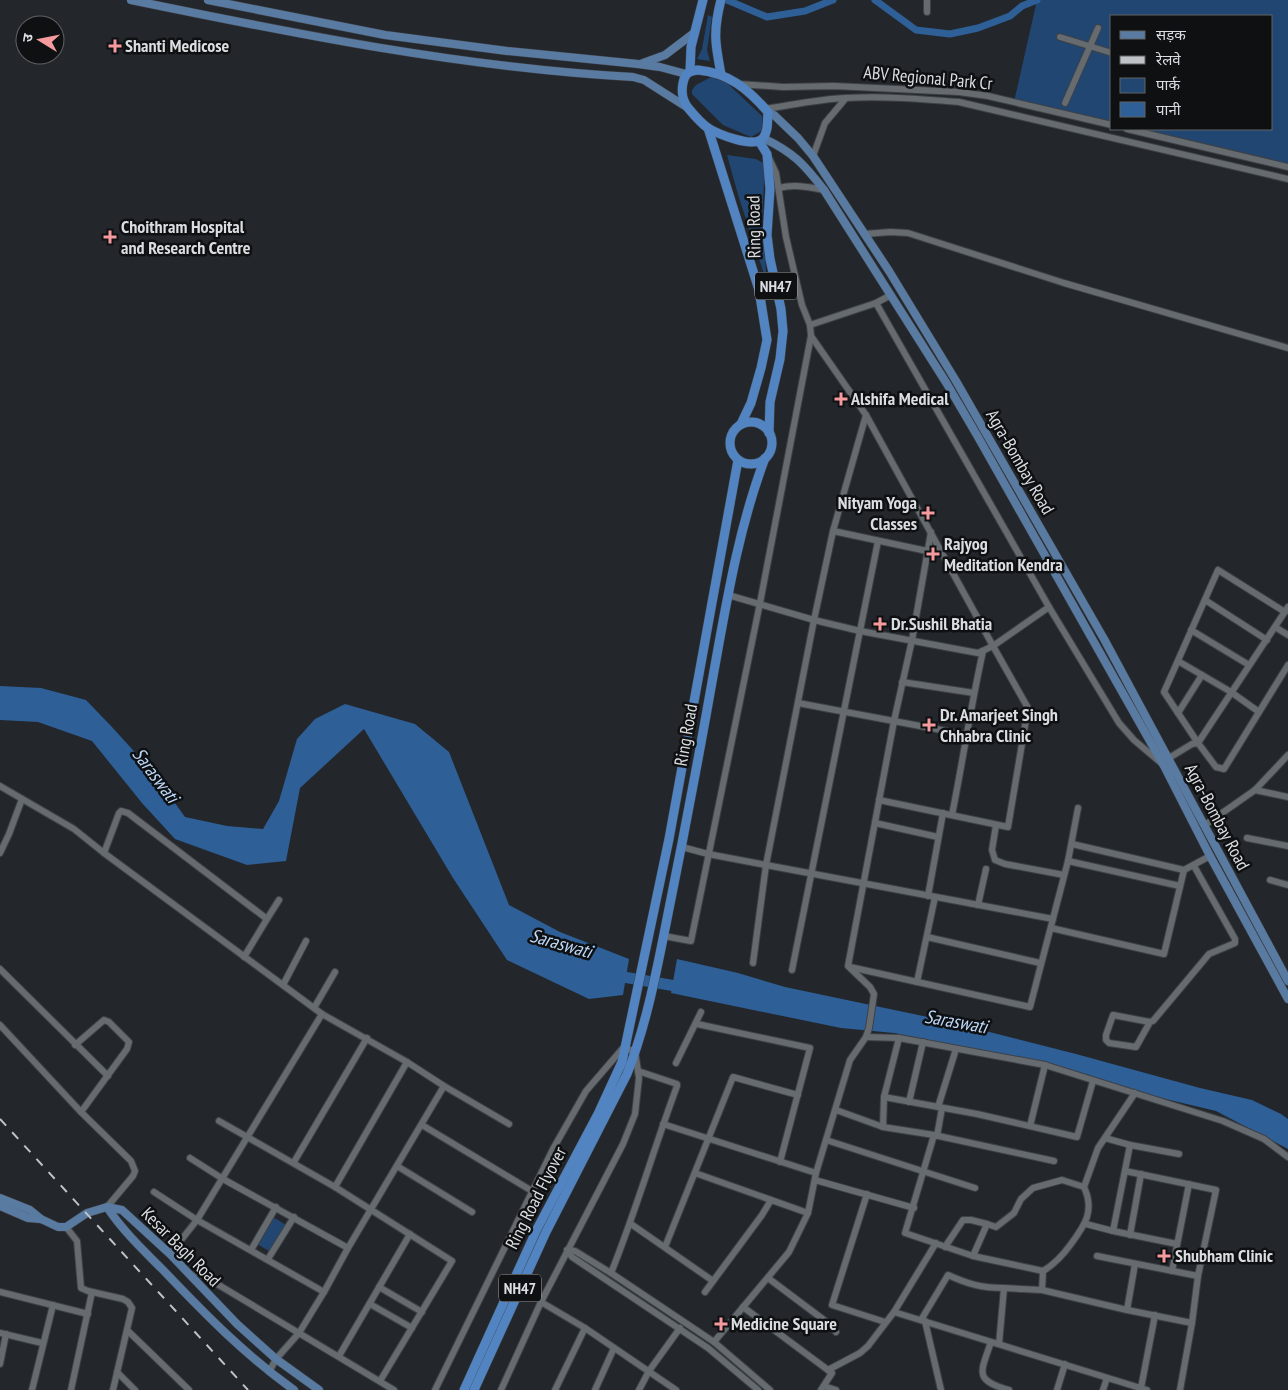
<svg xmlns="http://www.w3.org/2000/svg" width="1288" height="1390" font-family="'PT Sans Narrow','Noto Sans Devanagari',sans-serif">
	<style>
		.green { fill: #204671 }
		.water { fill: #2e5f97 }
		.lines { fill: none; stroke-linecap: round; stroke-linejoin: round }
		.canal { stroke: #2e5f97; stroke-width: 7 }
		.river { stroke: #2e5f97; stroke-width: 11 }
		.minor-casing { stroke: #3e4145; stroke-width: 8 }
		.major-casing { stroke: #3e4145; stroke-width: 9 }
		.highway-casing { stroke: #3e4145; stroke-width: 10 }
		.minor { stroke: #666b70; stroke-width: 6 }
		.major { stroke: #597aa1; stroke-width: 8 }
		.highway { stroke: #5184c1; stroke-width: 9 }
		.rail { stroke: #bfc2c6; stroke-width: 2; stroke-dasharray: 9 9; stroke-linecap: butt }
		.poi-dot { fill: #f59b9e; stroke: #0e1012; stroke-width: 2 }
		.labels { text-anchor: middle; stroke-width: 5; stroke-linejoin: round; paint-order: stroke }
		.shield { fill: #0e1012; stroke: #9ea0a3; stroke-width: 1 }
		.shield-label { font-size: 16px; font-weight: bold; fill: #dbdee1 }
		.poi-label { font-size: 18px; font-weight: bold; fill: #dbdee1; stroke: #0e1012; text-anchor: start }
		.street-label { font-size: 18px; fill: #dbdee1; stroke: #0e1012 }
		.water-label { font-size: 19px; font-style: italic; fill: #bdd8f9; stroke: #0e1012 }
	</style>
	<rect width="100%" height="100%" fill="#23272c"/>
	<!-- green -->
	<g class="green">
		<polygon points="1037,0 1288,0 1288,167 1126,129 1272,129 1272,16 1112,16 1112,125 1014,102"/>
		<polygon points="708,15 712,17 707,50 710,61 697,59 702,49"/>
		<polygon points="711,77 727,83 762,116 763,130 751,137 723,125 692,94 692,90 696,85"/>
		<polygon points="727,155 756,159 765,164 762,221 767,283 739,198"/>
		<polygon points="273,1217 286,1225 269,1251 257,1244"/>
	</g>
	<!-- water -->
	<g class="water">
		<polygon points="0,686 41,688 86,700 111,726 152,771 185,817 227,826 263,829 279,801 297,739 315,719 345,704 415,724 449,752 509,905 560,932 629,959 623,995 589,999 507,960 453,878 364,729 300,788 286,861 247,865 175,839 142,803 92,741 38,722 0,720"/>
		<polygon points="677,959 738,973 785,987 942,1020 1076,1054 1200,1088 1252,1100 1281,1114 1288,1119 1288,1149 1216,1111 1153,1096 1072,1070 894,1033 841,1028 671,993"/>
	</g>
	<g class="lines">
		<!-- canal -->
		<g class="canal">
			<polyline points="727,0 767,17 805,11 833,0"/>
			<polyline points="875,0 916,30 950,34 978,28 1010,16 1022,6 1037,0"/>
		</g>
		<!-- river -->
		<polyline class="river" points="612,975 687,988"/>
		<defs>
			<g id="minor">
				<polyline points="927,12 927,0"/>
				<polyline points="1060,37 1112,53"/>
				<polyline points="738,84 783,87 834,86 959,92 988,96 1112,125"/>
				<polyline points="1065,103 1098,28"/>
				<path d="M765,109C792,105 819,99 846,98C884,96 922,99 959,102L1288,179"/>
				<polyline points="1127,129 1288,167"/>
				<polyline points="813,156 825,123 846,98"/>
				<polyline points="769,158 776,173 786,237 802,305 810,325 811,336 866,415 993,646 1028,708 1008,827 879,800"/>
				<path d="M779,188C794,184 808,187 824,190"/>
				<polyline points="865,234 890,232 908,233 1064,283 1288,348"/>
				<polyline points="876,303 891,295"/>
				<polyline points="810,325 876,303 1049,607 1119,723 1134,740 1160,762"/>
				<polyline points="833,531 927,551"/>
				<polyline points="728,595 814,620 860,631 978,653 993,646 1049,607"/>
				<polyline points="1205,600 1267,640"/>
				<polyline points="1285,612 1218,570 1164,692 1198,743 1216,767 1224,769 1288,665"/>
				<polyline points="1275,627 1288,635"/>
				<polyline points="1191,630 1249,665"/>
				<polyline points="1178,661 1231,692 1259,712"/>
				<polyline points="902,682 974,693"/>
				<polyline points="798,703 968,735"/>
				<polyline points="1178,713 1202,675"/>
				<polyline points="1164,761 1192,744 1198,743 1288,607"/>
				<polyline points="0,786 74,829 104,853 322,1014 407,1062 444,1086 348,1248 324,1292 299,1333 276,1359 269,1372"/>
				<polyline points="1255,790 1288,797"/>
				<path d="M952,815C963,760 971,705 983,651"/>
				<polyline points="875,823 938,837"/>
				<polyline points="996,825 992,850 995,860 1005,864 1064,875"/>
				<polyline points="1205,825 1255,790 1288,755"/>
				<polyline points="1247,838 1288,846"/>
				<polyline points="1072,844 1184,870 1210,856"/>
				<polyline points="682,847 708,854 766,865 1053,919"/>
				<polyline points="0,853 9,834 22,799"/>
				<polyline points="104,853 119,813 121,811 128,813 267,919 244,957"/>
				<polyline points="1068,861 1180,886"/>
				<polyline points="1270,880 1288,885"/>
				<polyline points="928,896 943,813"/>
				<polyline points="978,905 986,869"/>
				<polyline points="267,919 279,900"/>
				<polyline points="1051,928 1164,954 1184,870"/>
				<polyline points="664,936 691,941 760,603 811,336"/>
				<polyline points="927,937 1040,963"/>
				<polyline points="753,963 766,865 814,620 833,531 866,415"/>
				<polyline points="850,967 1030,1007 1068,861 1078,808"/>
				<polyline points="0,969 108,1076"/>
				<polyline points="792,970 878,541"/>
				<polyline points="917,982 935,897"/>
				<polyline points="283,985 306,941"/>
				<polyline points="314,1008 335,972"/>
				<polyline points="1150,1022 1136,1047 1109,1043 1106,1040 1106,1035 1113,1015 1150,1022 1153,1021 1209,954 1235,943 1235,939 1194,866"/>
				<polyline points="697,1024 810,1048 780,1162"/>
				<polyline points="0,1025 81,1112 131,1161 135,1171 133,1176 107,1207"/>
				<polyline points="866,1037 899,1038 1045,1065 1223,1121 1264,1139 1288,1157"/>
				<polyline points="75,1045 104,1020 109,1022 129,1042 127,1049 81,1112"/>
				<polyline points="676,1063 701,1012"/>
				<polyline points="444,1086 509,1124"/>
				<polyline points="884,1097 977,1114 1077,1137 1093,1081"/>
				<polyline points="909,1102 923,1042"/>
				<polyline points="938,1107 956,1049"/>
				<polyline points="836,1110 883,1127 934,1135 1054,1161"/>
				<polyline points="219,1121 335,1187 452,1261 380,1381"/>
				<polyline points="663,1124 816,1173"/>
				<polyline points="422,1125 532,1191"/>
				<polyline points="1030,1126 1045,1065"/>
				<polyline points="883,1127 884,1097 899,1038"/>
				<path d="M934,1135L905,1233L973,1256L987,1224L996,1227L1014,1213L1021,1199L1033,1188L1062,1180L1084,1187C1095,1211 1085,1225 1071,1244C1063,1255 1055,1264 1043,1271L1042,1290"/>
				<polyline points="937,1136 942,1108"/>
				<polyline points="1105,1138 1130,1145"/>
				<polyline points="826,1140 975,1188"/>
				<polyline points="190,1158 223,1179 348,1248"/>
				<polyline points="294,1162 367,1038"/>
				<polyline points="397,1166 472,1212"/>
				<polyline points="1125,1171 1216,1190 1198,1276 1192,1323 1180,1390"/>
				<polyline points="695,1173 808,1213"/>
				<polyline points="815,1180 914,1208"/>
				<polyline points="335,1187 407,1062"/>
				<polyline points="1084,1187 1098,1148 1135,1093"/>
				<polyline points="154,1192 197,1220 324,1292"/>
				<polyline points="867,1194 832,1305 885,1322"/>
				<polyline points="631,1224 713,1281"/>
				<polyline points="1086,1224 1113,1231 1177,1244"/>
				<polyline points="66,1227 77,1241 81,1288 88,1291 123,1299 128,1302 132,1308 113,1390"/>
				<polyline points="1113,1231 1130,1145 1179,1154"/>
				<polyline points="1130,1235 1141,1174"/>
				<polyline points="665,1247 733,1077 798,1095"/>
				<polyline points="945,1247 963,1220 971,1220 987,1224"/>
				<polyline points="251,1250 276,1207"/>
				<polyline points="567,1250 575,1251 611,1273 714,1342 770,1390"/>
				<polyline points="567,1250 572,1257 708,1348 758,1390"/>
				<polyline points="170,1254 197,1220 322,1014"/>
				<polyline points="973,1256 1043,1271"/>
				<polyline points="1097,1256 1198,1276"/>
				<polyline points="268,1259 294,1217"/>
				<polyline points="1172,1271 1189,1184"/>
				<polyline points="197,1272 394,1390"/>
				<path d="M611,1273C636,1211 654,1148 677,1086V1084L638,1071"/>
				<polyline points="768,1278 828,1323 836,1332"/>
				<polyline points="379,1287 422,1312"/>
				<polyline points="1004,1288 1042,1290 1127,1310 1192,1323"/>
				<polyline points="0,1292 88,1314"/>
				<polyline points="705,1292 762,1215 771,1200"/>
				<polyline points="541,1302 585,1328 676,1390"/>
				<polyline points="370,1304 412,1328"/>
				<polyline points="743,1307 832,1373 821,1390"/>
				<polyline points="1127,1310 1135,1264"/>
				<polyline points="894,1312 1147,1390"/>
				<path d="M921,1320L948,1275C968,1284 981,1288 1004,1288L999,1344"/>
				<polyline points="925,1321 941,1390"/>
				<polyline points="127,1330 189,1390"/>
				<polyline points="0,1333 42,1343"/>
				<polyline points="714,1342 789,1252 808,1213 816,1173 850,1060 866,1037 869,1028 874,994 870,987 848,966 894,721 912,640 931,532"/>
				<path d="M991,1342C981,1372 973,1380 1009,1390"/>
				<polyline points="339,1356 410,1234"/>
				<polyline points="0,1364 6,1334"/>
				<polyline points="828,1370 860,1353 868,1346 894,1312 936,1243"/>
				<polyline points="117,1372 135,1390"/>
				<polyline points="824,1386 836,1390"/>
				<polyline points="1141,1388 1155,1315"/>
				<polyline points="32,1390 53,1305"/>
				<polyline points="71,1390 92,1292"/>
				<polyline points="435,1390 553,1149 586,1091 623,1048 635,1051 639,1078 635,1114 623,1144 541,1302 501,1390"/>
				<polyline points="555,1390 585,1328"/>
				<polyline points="595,1390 614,1348"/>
				<polyline points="639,1390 649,1371 680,1328"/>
				<polyline points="1057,1390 1065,1364"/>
				<polyline points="1103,1390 1107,1378"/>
			</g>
			<g id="major">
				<path d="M131,0C296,34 465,68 633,77L644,80L688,108"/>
				<polyline points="208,0 385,35 507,51 638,64 660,67 686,74"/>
				<polyline points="643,63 665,55 694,33"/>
				<polyline points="768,112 774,115 798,138 813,156 889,271 956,381 1104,639 1288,981"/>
				<path d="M763,138C793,152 804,164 824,190L947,384L978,437L1164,766L1210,856L1288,999"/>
				<polyline points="0,1198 30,1210 41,1219"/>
				<polyline points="0,1206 28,1218 41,1219 58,1227 66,1227 87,1213 107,1207 122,1210 170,1254 237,1324 276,1359 319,1390"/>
				<path d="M107,1207C122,1230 144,1251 163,1270C205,1314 244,1354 294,1390"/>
			</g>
			<g id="highway">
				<path d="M721,0C713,31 715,43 721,74"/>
				<path d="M698,70C729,73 748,89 768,112C767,120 769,131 763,138C754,149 718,134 708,128C702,124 694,115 689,109C683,102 681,92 683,83C685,73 689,71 698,70Z"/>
				<polyline points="690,71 691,47 703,0"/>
				<polyline points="708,128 759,290 767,340 761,368 751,403 741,424"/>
				<polyline points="759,141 767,154 770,189 767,235 770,259 781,309 783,331 780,359 770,402 769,433"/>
				<circle cx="751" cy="443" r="21"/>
				<polyline points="464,1390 537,1229 599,1112 622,1062 669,839 738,460"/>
				<path d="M474,1390L546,1232L627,1074C646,1026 656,974 666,924C683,840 699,756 714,671C727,599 739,527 765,458"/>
			</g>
		</defs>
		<!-- minor casing -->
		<use href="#minor" class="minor-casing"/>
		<!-- major casing -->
		<use href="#major" class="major-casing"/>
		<!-- highway casing -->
		<use href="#highway" class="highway-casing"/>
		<!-- minor -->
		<use href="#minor" class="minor"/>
		<!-- major -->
		<use href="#major" class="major"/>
		<!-- highway -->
		<use href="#highway" class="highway"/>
		<!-- rail -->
		<polyline class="rail" points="0,1119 248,1390"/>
	</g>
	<!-- markers -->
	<g class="poi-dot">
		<path d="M112.5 38.5h5v5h5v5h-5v5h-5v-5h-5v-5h5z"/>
		<path d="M107.5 229.5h5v5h5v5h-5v5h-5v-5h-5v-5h5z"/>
		<path d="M838.5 391.5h5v5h5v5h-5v5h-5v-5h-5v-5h5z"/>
		<path d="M925.5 505.5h5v5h5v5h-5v5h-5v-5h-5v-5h5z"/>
		<path d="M930.5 546.5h5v5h5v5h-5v5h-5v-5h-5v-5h5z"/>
		<path d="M877.5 616.5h5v5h5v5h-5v5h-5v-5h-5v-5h5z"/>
		<path d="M926.5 717.5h5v5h5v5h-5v5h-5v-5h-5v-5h5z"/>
		<path d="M1161.5 1248.5h5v5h5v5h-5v5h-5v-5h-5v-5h5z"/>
		<path d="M718.5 1316.5h5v5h5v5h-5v5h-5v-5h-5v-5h5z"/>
	</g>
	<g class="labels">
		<!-- shield labels -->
		<g class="shield">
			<rect x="755" y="272.5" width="42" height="27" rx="4"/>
			<rect x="499" y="1274.5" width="42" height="27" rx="4"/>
		</g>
		<g class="shield-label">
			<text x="776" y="292">NH47</text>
			<text x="520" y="1294">NH47</text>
		</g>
		<!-- poi labels -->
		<g class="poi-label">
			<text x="125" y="52">Shanti Medicose</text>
			<text x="121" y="233">Choithram Hospital<tspan x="121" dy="21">and Research Centre</tspan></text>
			<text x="851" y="405">Alshifa Medical</text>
			<text x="917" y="509" text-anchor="end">Nityam Yoga<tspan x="917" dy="21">Classes</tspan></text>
			<text x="944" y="550">Rajyog<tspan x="944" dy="21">Meditation Kendra</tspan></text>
			<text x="891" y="630">Dr.Sushil Bhatia</text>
			<text x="940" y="721">Dr. Amarjeet Singh<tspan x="940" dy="21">Chhabra Clinic</tspan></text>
			<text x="1175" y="1262">Shubham Clinic</text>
			<text x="731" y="1330">Medicine Square</text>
		</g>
		<!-- street labels -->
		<g class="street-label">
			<text transform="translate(928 78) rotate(5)" y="6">ABV Regional Park Cr</text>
			<text transform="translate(754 227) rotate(-91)" y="6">Ring Road</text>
			<text transform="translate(1020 462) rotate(60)" y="6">Agra-Bombay Road</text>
			<text transform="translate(686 735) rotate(-80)" y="6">Ring Road</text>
			<text transform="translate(1217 817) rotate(62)" y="6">Agra-Bombay Road</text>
			<text transform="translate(536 1198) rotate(-63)" y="6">Ring Road Flyover</text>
			<text transform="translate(181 1247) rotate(45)" y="6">Kesar Bagh Road</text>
		</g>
		<!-- water labels -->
		<g class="water-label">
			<text transform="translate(156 775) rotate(53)" y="7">Saraswati</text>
			<text transform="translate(561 943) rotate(16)" y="7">Saraswati</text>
			<text transform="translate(956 1021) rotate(10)" y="7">Saraswati</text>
		</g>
	</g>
	<!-- legend -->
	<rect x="1110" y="15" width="162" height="115" fill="#0e1012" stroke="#606265"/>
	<rect x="1120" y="31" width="25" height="8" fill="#597aa1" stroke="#606265"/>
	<text x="1156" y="40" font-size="15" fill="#dbdee1">सड़क</text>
	<rect x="1120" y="56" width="25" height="8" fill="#bfc2c6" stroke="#606265"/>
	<text x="1156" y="65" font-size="15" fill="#dbdee1">रेलवे</text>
	<rect x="1120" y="78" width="25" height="15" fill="#204671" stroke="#606265"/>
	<text x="1156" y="90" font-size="15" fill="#dbdee1">पार्क</text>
	<rect x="1120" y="102" width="25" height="15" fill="#2e5f97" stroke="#606265"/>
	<text x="1156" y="115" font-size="15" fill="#dbdee1">पानी</text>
	<!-- north arrow -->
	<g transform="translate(40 40) rotate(280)"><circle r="24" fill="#0e1012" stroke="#606265"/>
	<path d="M0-4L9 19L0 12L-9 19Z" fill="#f59b9e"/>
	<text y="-8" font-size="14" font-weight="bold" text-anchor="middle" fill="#dbdee1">उ</text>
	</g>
</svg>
